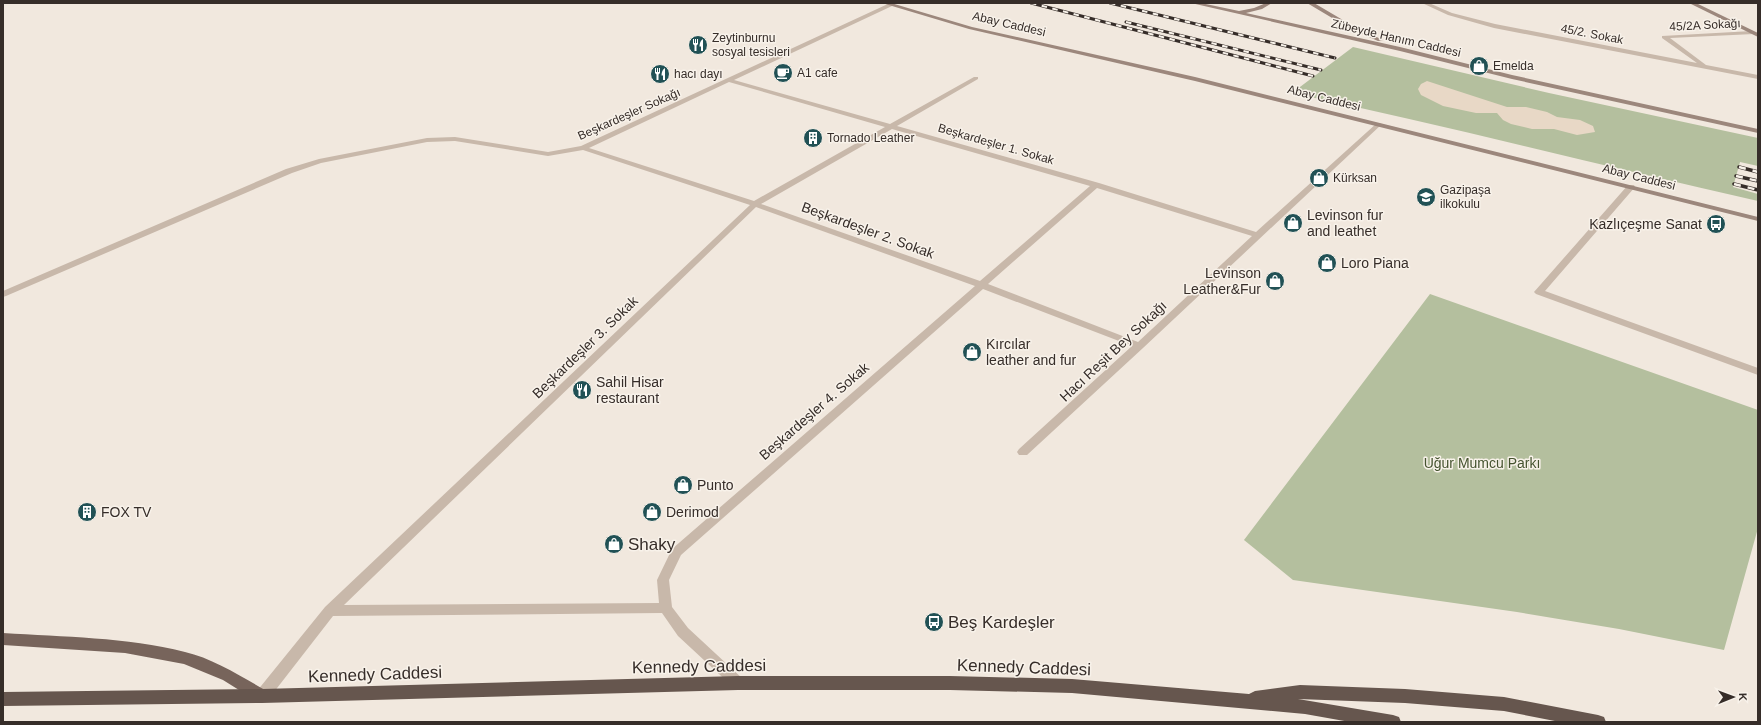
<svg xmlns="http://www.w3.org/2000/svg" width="1761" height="725" font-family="Helvetica,sans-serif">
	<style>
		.green { fill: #b4bf9e }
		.plaza { fill: #e8d8c6 }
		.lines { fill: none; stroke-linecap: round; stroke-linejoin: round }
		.pedestrian { fill: #c8b8aa; fill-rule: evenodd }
		.minor { fill: #c8b8aa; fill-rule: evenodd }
		.secondary { fill: #9c877c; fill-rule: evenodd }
		.primary { fill: #77645b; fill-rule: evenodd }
		.trunk { fill: #66564e; fill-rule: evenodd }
		.rail-far1-casing { stroke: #362d29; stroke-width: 3 }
		.rail-casing { stroke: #362d29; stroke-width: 3.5 }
		.rail-far1 { stroke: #f8f2ea; stroke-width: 2; stroke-dasharray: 5.5; stroke-linecap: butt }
		.rail { stroke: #f8f2ea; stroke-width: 2.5; stroke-dasharray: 7; stroke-linecap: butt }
		.labels { text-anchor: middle; stroke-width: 3; stroke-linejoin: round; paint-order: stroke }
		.far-street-label { font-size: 12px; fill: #362d29; stroke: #f8f2ea }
		.far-poi-label { font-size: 12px; fill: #362d29; stroke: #f8f2ea; text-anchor: start }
		.poi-label { font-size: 14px; fill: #362d29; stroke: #f8f2ea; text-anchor: start }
		.street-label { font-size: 14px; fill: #362d29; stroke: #f8f2ea }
		.park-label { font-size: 14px; fill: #45532f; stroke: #f8f2ea }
		.near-poi-label { font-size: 17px; fill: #362d29; stroke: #f8f2ea; text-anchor: start }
		.near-street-label { font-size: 17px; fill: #362d29; stroke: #f8f2ea }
	</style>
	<rect width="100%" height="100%" fill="#f1e8de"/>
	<!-- green -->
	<g class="green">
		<path d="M1353,47L1549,93L1758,138V166L1740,162L1733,187L1758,194V201C1602,166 1448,126 1292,93Z"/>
		<polygon points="1430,294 1758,410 1758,528 1724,650 1619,629 1517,612 1293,580 1244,540"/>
	</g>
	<!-- plaza -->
	<polygon class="plaza" points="1427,81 1507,107 1526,107 1547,112 1557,117 1580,120 1593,126 1595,132 1577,135 1554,129 1532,129 1511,124 1503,120 1497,113 1476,113 1443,106 1421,95 1418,89 1421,84"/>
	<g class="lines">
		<!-- pedestrian -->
		<polygon class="pedestrian" points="1628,185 1634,185 1635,187 1545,291 1758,368 1758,375 1536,294 1534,292"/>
		<!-- minor -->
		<g class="minor">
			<path d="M890,3L892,4V6L734,80L890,124L974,77H978V79L897,126L1099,183L1256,232L1377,123L1382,124L1143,348L1027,455H1019L1017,452L1019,449L1132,346L983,289L681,555L669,580L672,607L688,628L743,679L745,683L743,687L738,689L733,687L678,636L662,613L333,616L267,701L262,702L257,701L255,696L257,691L325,607L750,205L583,150L548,156L455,141L427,142L321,163L292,173L6,296L3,297V291L286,169L319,159L427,138L455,137L548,152L581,146ZM729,82L885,127L754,201L589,148ZM892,129L1090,186L980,281L761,204ZM1097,188L1252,236L1138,342L988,284ZM756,207L975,286L672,549L657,580L659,603L344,605Z"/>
			<polygon points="1422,3 1429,3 1452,13 1495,24 1697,63 1662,38 1662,36 1752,31 1755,33 1754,34 1670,38 1706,65 1758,75 1758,79 1494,28 1448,15"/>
		</g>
		<!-- secondary -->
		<g class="secondary">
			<polygon points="882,3 891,3 972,27 1195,77 1758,217 1758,221 1195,81 969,29"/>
			<polygon points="1191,3 1201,3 1239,11 1254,8 1266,3 1272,3 1262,9 1246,13 1400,47 1512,75 1758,129 1758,133 1512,79 1400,51"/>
			<polygon points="1307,3 1314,3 1353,26 1383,40 1378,41 1349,28"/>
			<polygon points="1689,3 1696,3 1758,33 1758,37"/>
		</g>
		<!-- primary -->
		<path class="primary" d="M3,633C64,637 126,637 185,652C212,658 242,677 265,690L267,695L265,700L260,701L255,700L223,680L184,664L125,653L3,645Z"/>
		<!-- trunk -->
		<polygon class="trunk" points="738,676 950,676 1072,679 1249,694 1255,691 1300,685 1405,689 1504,697 1598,715 1604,717 1606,722 1560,722 1504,711 1405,703 1298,699 1393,715 1399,717 1401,722 1350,722 1305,714 1072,693 950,690 738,690 262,703 3,706 3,692 262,689"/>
		<defs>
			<g id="rail-far1">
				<polyline points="1031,3 1313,76"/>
				<polyline points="1110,3 1335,58"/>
				<polyline points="1126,22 1321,70"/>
			</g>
			<g id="rail">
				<polyline points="1739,167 1758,172"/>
				<polyline points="1736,176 1758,181"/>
				<polyline points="1734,184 1758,190"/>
			</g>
		</defs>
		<!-- rail-far1 casing -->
		<use href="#rail-far1" class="rail-far1-casing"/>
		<!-- rail casing -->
		<use href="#rail" class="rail-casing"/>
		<!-- rail-far1 -->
		<use href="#rail-far1" class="rail-far1"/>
		<!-- rail -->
		<use href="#rail" class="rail"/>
	</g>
	<!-- icons -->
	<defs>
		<symbol id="restaurant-disc" viewBox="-11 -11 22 22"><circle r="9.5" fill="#215155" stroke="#f8f2ea"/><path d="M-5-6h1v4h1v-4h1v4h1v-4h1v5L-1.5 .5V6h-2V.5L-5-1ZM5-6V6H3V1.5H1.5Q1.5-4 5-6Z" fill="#fff"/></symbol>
		<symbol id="shop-disc" viewBox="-11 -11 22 22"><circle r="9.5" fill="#215155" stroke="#f8f2ea"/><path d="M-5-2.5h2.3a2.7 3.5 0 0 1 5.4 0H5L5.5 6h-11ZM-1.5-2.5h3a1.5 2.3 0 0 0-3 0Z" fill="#fff"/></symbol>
		<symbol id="cafe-disc" viewBox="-11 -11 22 22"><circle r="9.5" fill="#215155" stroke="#f8f2ea"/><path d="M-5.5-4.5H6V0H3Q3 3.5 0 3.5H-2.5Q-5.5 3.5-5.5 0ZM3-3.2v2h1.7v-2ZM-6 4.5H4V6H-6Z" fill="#fff"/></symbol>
		<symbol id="building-disc" viewBox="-11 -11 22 22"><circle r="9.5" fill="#215155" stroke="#f8f2ea"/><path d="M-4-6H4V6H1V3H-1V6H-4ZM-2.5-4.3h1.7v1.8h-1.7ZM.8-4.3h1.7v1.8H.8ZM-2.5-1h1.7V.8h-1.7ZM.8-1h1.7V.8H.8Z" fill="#fff"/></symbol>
		<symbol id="school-disc" viewBox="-11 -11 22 22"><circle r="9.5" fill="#215155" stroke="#f8f2ea"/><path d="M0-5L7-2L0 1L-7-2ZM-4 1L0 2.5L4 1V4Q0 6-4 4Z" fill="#fff"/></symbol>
		<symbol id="bus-disc" viewBox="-11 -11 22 22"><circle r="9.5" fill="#215155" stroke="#f8f2ea"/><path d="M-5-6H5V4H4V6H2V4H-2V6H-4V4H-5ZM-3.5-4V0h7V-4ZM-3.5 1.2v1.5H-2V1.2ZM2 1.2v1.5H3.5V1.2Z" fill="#fff"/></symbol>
	</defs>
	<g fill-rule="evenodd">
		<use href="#restaurant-disc" x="687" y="34" width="22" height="22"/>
		<use href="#shop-disc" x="1468" y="55" width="22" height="22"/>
		<use href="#cafe-disc" x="772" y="62" width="22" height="22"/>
		<use href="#restaurant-disc" x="649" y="63" width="22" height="22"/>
		<use href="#building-disc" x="802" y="127" width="22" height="22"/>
		<use href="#shop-disc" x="1308" y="167" width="22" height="22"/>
		<use href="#school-disc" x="1415" y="186" width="22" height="22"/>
		<use href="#shop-disc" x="1282" y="212" width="22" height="22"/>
		<use href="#bus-disc" x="1705" y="213" width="22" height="22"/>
		<use href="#shop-disc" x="1316" y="252" width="22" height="22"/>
		<use href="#shop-disc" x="1264" y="270" width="22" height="22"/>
		<use href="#shop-disc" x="961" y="341" width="22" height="22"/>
		<use href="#restaurant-disc" x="571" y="379" width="22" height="22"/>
		<use href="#shop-disc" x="672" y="474" width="22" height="22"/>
		<use href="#building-disc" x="76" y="501" width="22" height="22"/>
		<use href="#shop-disc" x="641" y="501" width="22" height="22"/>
		<use href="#shop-disc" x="603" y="533" width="22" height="22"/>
		<use href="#bus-disc" x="923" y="611" width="22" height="22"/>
	</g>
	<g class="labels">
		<!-- far-street labels -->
		<g class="far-street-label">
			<text transform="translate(1009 24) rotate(13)" y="4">Abay Caddesi</text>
			<text transform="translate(1705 25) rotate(-3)" y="4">45/2A Sokağı</text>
			<text transform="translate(1592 34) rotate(11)" y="4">45/2. Sokak</text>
			<text transform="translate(1396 38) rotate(13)" y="4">Zübeyde Hanım Caddesi</text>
			<text transform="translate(1324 98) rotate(14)" y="4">Abay Caddesi</text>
			<text transform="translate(629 114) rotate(-24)" y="4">Beşkardeşler Sokağı</text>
			<text transform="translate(996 144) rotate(16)" y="4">Beşkardeşler 1. Sokak</text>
			<text transform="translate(1639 177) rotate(14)" y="4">Abay Caddesi</text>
		</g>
		<!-- far-poi labels -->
		<g class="far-poi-label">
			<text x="712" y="42">Zeytinburnu<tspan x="712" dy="14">sosyal tesisleri</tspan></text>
			<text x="1493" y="70">Emelda</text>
			<text x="797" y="77">A1 cafe</text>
			<text x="674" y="78">hacı dayı</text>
			<text x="827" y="142">Tornado Leather</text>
			<text x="1333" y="182">Kürksan</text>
			<text x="1440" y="194">Gazipaşa<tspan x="1440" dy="14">ilkokulu</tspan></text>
		</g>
		<!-- poi labels -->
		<g class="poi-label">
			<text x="1307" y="220">Levinson fur<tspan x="1307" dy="16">and leathet</tspan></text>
			<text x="1702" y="229" text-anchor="end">Kazlıçeşme Sanat</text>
			<text x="1341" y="268">Loro Piana</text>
			<text x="1261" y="278" text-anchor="end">Levinson<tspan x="1261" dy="16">Leather&amp;Fur</tspan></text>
			<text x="986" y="349">Kırcılar<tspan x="986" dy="16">leather and fur</tspan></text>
			<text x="596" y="387">Sahil Hisar<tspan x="596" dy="16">restaurant</tspan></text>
			<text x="697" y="490">Punto</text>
			<text x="101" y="517">FOX TV</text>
			<text x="666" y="517">Derimod</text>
		</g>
		<!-- street labels -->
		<g class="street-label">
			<text transform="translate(868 230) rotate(20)" y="5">Beşkardeşler 2. Sokak</text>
			<text transform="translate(585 347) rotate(-44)" y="5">Beşkardeşler 3. Sokak</text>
			<text transform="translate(1113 351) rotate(-43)" y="5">Hacı Reşit Bey Sokağı</text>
			<text transform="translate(814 411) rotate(-41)" y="5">Beşkardeşler 4. Sokak</text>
		</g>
		<!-- park labels -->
		<g class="park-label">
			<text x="1482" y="468">Uğur Mumcu Parkı</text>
		</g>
		<!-- near-poi labels -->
		<g class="near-poi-label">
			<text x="628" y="550">Shaky</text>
			<text x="948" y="628">Beş Kardeşler</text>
		</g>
		<!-- near-street labels -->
		<g class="near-street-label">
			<text transform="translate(699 666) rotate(-1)" y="6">Kennedy Caddesi</text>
			<text transform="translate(1024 667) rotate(2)" y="6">Kennedy Caddesi</text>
			<text transform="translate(375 674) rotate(-2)" y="6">Kennedy Caddesi</text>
		</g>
	</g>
	<!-- border -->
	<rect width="1761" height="725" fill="none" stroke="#362d29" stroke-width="8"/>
	<!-- north arrow -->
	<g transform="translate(1733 697) rotate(89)" stroke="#f8f2ea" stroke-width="3" paint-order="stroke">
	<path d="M0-3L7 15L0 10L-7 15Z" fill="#362d29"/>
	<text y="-6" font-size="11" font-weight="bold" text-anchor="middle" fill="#362d29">K</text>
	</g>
</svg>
